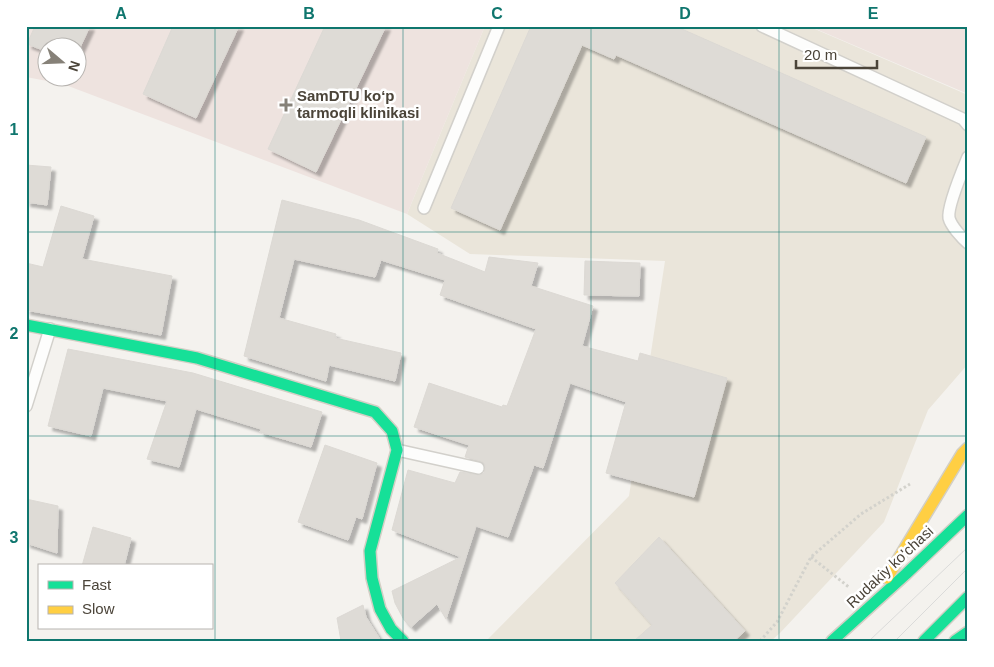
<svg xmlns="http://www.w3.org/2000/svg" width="994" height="667" font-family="Arial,sans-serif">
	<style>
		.education { fill: #eae5da }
		.medical { fill: #eee3df; fill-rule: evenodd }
		.building { fill: #dedbd6; stroke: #dcd9d4; filter: url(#shadow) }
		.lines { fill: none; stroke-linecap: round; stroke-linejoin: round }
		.lane-casing { stroke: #d2d0cb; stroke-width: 14 }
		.fast-casing { stroke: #d3cfc5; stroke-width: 14 }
		.slow-casing { stroke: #d3cfc5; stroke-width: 14 }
		.path { stroke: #d3d2cc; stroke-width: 3; stroke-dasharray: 2.5 2.5; stroke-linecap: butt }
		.lane { stroke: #fdfdfc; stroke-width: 11 }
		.fast { stroke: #16e098; stroke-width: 11 }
		.slow { stroke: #ffcf43; stroke-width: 11 }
		.tram { stroke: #dbdbda; stroke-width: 1 }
		.grid { fill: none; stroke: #0f766e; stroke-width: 1; stroke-opacity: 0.55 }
		.poi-dot { fill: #868178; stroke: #fff; stroke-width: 2 }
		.labels { text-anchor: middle; stroke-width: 5; stroke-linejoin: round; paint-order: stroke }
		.poi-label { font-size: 15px; font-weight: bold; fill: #4b4439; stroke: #fff; text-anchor: start }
		.street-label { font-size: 15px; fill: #4b4439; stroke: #fff }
		.neatline { fill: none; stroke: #0f766e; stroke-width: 2 }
		.grid-label { font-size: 16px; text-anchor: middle; font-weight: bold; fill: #0f766e }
	</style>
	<defs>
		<filter id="shadow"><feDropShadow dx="4.5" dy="4.5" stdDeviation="1" flood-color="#0004"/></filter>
	</defs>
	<rect width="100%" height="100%" fill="#f4f2ee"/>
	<!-- education -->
	<polygon class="education" points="485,26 808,26 968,95 968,364 928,410 884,522 780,633 771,641 486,641 629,496 665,261 470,254 407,214"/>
	<!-- medical -->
	<g class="medical">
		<path d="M26,26H485L407,214L63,84L26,77ZM48,48H78V78H48Z"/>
		<polygon points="809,26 968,26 968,94"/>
	</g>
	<!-- building -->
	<g class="building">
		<polygon points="35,26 90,26 78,52 78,48 48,48 48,52 27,44"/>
		<polygon points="173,26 239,26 196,118 143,94"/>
		<polygon points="325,26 386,26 316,172 268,149"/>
		<polygon points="531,26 675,26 926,137 906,183 616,55 614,59 582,45 500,230 451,208"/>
		<polygon points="26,165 51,167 47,205 26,202"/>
		<polygon points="282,200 359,220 438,249 437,253 485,272 489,257 538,263 531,286 593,306 582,346 638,361 640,353 727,378 694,497 606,473 626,402 570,383 543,468 534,465 508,537 476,526 446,619 437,604 411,627 404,620 395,603 392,591 461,557 392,530 408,470 455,483 460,472 480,475 484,473 485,469 485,465 483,462 465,457 469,445 414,427 429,383 502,407 503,405 507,406 536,329 440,295 445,280 381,260 375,277 294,259 279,318 336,334 335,338 401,353 395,381 329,365 326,381 244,356"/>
		<polygon points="61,206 94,216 82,259 172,276 161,335 26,310 26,263 43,267"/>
		<polygon points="585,261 640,263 639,296 584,295"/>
		<polygon points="68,349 193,373 322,412 311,447 260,432 261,429 196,409 179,467 147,459 167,401 103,388 91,436 48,426"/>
		<polygon points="325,445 377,463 362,519 356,517 348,540 298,522"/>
		<polygon points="26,499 58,506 57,553 26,543"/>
		<polygon points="93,527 131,538 124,566 82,566"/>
		<polygon points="659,537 745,631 734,641 634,641 652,625 615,583"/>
		<polygon points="363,605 366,617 381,641 341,641 337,618"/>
	</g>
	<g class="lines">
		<defs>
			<g id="lane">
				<polyline points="762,26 963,119 968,125"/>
				<path d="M968,157C963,169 947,207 949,218C951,226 962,238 968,243"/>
				<polyline points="424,208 499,26"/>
				<polyline points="26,406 50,329"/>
				<polyline points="397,450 478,468"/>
			</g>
			<g id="fast">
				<polyline points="26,325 197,358 375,412 392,431 397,450 370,551 372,578 380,609 391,629 403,641"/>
				<polyline points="832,641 906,574 968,515"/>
				<polyline points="924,641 968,597"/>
				<polyline points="955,641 968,632"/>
			</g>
			<polyline id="slow" points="887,578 962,454 968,448"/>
		</defs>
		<!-- lane casing -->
		<use href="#lane" class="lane-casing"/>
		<!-- fast casing -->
		<use href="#fast" class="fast-casing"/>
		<!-- slow casing -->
		<use href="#slow" class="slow-casing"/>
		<!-- path -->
		<g class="path">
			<polyline points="811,557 850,588"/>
			<polyline points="760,641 777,622 811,557 861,514 910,484"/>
		</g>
		<!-- lane -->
		<use href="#lane" class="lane"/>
		<!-- fast -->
		<use href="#fast" class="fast"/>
		<!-- slow -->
		<use href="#slow" class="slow"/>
		<!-- tram -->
		<g class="tram">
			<polyline points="869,641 968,547"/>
			<polyline points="895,641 968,568"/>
		</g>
	</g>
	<!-- grid -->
	<path class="grid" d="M215,26V641M403,26V641M591,26V641M779,26V641M26,232H968M26,436H968"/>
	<!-- markers -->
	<path class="poi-dot" d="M283.5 97.5h5v5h5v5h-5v5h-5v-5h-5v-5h5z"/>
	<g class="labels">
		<!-- poi labels -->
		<g class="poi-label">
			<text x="297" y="101">SamDTU ko‘p<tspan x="297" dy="17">tarmoqli klinikasi</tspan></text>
		</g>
		<!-- street labels -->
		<g class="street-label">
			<text transform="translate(890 567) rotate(-43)" y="5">Rudakiy ko'chasi</text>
		</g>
	</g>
	<!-- border -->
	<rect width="994" height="667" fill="none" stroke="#ffffff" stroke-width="55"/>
	<!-- legend -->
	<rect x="38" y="564" width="175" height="65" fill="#ffffff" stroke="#b7b4b0"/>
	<rect x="48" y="581" width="25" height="8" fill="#16e098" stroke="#b7b4b0"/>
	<text x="82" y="590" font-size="15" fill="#4b4439">Fast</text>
	<rect x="48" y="606" width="25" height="8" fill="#ffcf43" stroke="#b7b4b0"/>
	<text x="82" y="614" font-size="15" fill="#4b4439">Slow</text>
	<!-- north arrow -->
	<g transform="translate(62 62) rotate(109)"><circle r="24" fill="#ffffff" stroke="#b7b4b0"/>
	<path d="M0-4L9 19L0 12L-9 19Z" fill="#868178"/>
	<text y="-8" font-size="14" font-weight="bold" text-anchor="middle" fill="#4b4439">N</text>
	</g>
	<!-- scale -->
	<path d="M796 60v8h81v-8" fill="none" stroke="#4b4439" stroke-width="2.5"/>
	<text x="804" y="60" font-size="15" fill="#4b4439" stroke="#ffffff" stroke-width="4" paint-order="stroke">20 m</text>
	<rect x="28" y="28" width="938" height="612" class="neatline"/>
	<g class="grid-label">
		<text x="121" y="19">A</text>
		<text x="309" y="19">B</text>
		<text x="497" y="19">C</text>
		<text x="685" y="19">D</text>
		<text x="873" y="19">E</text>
		<text x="14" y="135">1</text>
		<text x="14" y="339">2</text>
		<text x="14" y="543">3</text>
	</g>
</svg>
